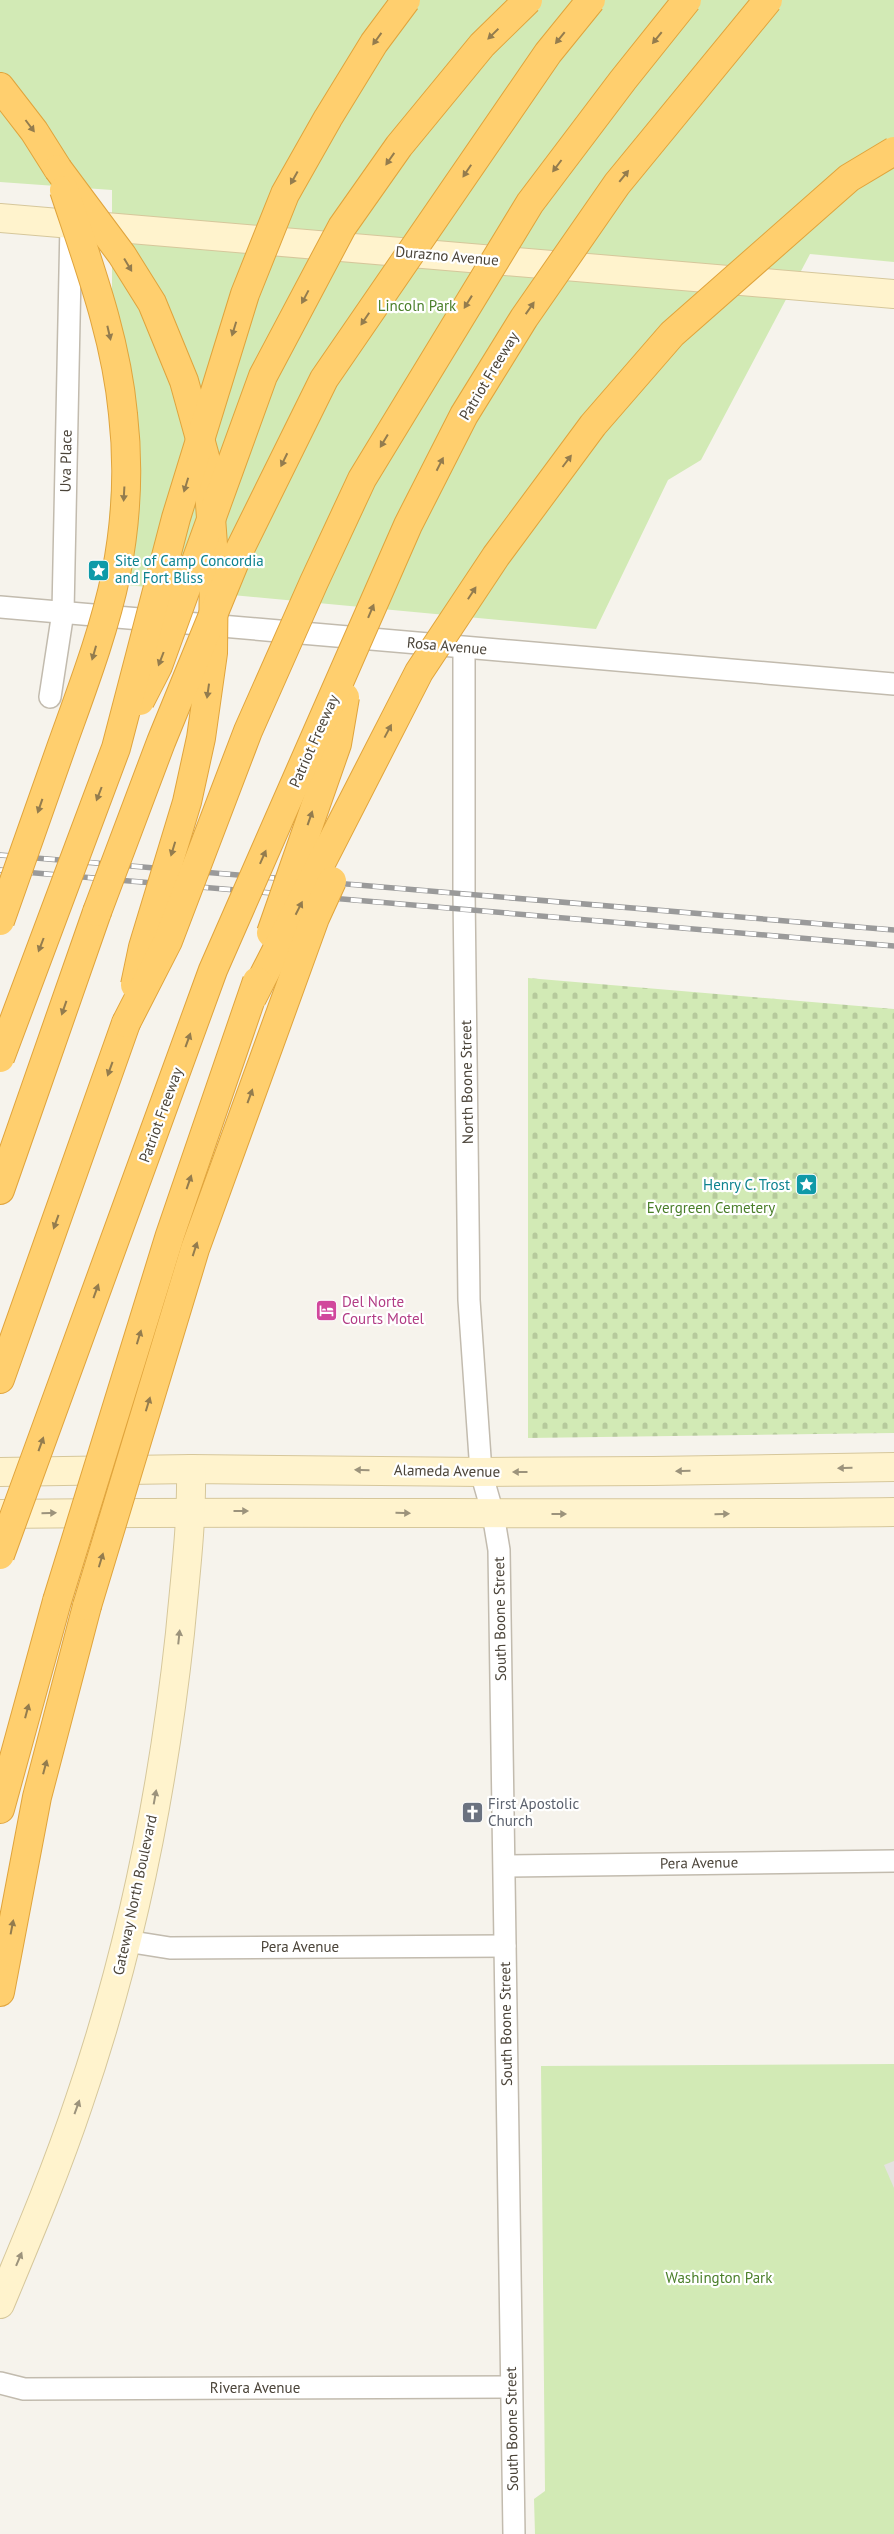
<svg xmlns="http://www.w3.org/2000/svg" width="894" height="2534" font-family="'PT Sans',sans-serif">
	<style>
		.green { fill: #d2eab5 }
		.cemetery { fill: url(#cemetery-stones) }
		.parking { fill: #e5e3e0 }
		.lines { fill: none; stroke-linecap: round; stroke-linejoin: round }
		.street-casing { stroke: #c2bbae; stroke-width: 24 }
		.secondary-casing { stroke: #d6c79b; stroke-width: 30 }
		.highway-casing { stroke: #e0a43c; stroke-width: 30 }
		.street { stroke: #fff; stroke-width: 21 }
		.secondary { stroke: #fff3cd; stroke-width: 28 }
		.highway { stroke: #ffcf6e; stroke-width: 28 }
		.rail-casing { stroke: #9a9a9a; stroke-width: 5.5 }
		.rail { stroke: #fff; stroke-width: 4; stroke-dasharray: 11; stroke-linecap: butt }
		.highway-bridge-casing { stroke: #e0a43c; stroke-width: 30; stroke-linecap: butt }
		.highway-bridge { stroke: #ffcf6e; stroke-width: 28 }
		.oneway { fill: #937c4e }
		.oneway2 { fill: #9c937c }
		.labels { text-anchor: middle; stroke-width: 4.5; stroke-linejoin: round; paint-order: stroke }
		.street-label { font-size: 15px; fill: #4b4439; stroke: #fff }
		.park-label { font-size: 15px; fill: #4a7f2a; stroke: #fff }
		.culture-label { font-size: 15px; fill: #0d838f; stroke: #fff; text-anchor: start }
		.hotel-label { font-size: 15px; fill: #b23c85; stroke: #fff; text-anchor: start }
		.worship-label { font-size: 15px; fill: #5b616d; stroke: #fff; text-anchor: start }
	</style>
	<defs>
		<pattern id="cemetery-stones" width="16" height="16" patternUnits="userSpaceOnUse" patternTransform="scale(1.25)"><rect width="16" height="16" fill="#d2eab5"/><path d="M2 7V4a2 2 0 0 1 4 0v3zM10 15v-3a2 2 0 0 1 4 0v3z" fill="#b6ca9c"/></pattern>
	</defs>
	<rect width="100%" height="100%" fill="#f6f3ec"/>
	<!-- green -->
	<g class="green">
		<polygon points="0,0 894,0 894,262 810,254 701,460 668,480 596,629 105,583 112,475 112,190 0,182"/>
		<polygon points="894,2064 894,2534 535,2534 534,2499 545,2491 541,2066"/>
	</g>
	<!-- cemetery -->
	<polygon class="cemetery" points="528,978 894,1009 894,1433 528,1438"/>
	<!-- parking -->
	<polygon class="parking" points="894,2161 894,2188 884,2165"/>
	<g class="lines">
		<defs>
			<g id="street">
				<polyline points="0,607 894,684"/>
				<polyline points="464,648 464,893 469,1300 481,1472 493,1514 499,1550 514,2534"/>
				<polyline points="50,697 63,612 71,224"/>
				<polyline points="505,1866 894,1861"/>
				<polyline points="126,1941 170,1948 505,1946"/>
				<polyline points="0,2383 24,2389 511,2387"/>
			</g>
			<g id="secondary">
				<polyline points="0,218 894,294"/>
				<polyline points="0,1472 191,1469 481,1472 653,1471 894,1467"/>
				<path d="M0,1514C298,1510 596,1516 894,1512"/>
				<path d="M0,2304C28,2237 56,2171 79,2102C131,1951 163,1791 180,1633C185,1578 192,1524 191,1469"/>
			</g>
			<g id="highway">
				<polyline points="0,87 34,131 58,169"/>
				<polyline points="0,1190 97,912"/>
				<polyline points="0,1379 126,1023"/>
				<polyline points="0,1809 57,1601"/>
				<polyline points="0,1992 37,1797 87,1606"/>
			</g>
		</defs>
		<!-- street casing -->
		<use href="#street" class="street-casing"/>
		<!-- secondary casing -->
		<use href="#secondary" class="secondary-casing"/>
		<!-- highway casing -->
		<use href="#highway" class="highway-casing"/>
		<!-- street -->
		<use href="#street" class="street"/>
		<!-- secondary -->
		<use href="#secondary" class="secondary"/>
		<!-- highway -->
		<use href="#highway" class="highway"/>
		<defs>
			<g id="rail">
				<polyline points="0,855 894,930"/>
				<polyline points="0,870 894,946"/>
			</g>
		</defs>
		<!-- rail casing -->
		<use href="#rail" class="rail-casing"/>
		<!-- rail -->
		<use href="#rail" class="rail"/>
		<defs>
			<g id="highway-bridge">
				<polyline points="58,169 122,255 152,303 184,381 207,464 214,558 213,653 201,738 187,802 143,947 135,985"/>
				<polyline points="140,701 158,666 263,376 342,227 399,146 482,45 528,0"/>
				<polyline points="97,912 161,742 240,549 324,379 548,53 591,0"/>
				<path d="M0,921C21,863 41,804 62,745C82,689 104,632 116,574C126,523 129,466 123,414C116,337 88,263 64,190"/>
				<polyline points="271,933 337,744 345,697"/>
				<polyline points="252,998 419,672 496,556 593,425 672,334 849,178 894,151"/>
				<polyline points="126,1023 168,941 248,731 314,582 362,479 530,203 623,80 687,0"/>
				<polyline points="0,1058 116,748 176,518 245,294 285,194 328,118 374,43 406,0"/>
				<polyline points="0,1555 213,970 408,525 464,415 524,318 617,184 768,0"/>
				<polyline points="57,1601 170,1235 257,981"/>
				<polyline points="87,1606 195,1249 315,918 332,881"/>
			</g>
		</defs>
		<!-- highway-bridge casing -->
		<use href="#highway-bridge" class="highway-bridge-casing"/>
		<!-- highway-bridge -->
		<use href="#highway-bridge" class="highway-bridge"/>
	</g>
	<!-- one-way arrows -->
	<defs><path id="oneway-solid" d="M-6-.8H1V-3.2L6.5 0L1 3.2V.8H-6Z" transform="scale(1.25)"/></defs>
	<g class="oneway">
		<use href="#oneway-solid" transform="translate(493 34) rotate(136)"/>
		<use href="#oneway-solid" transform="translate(560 38) rotate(129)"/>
		<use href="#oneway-solid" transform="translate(657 38) rotate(129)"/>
		<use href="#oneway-solid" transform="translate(377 39) rotate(126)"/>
		<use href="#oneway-solid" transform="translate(30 126) rotate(53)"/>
		<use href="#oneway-solid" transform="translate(390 159) rotate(125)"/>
		<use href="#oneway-solid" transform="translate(557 166) rotate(127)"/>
		<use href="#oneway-solid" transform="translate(467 171) rotate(124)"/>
		<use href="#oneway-solid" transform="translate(624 176) rotate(-51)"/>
		<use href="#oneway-solid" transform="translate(294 178) rotate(119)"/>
		<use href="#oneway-solid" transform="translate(128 265) rotate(59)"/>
		<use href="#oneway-solid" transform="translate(305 297) rotate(118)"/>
		<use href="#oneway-solid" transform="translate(468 302) rotate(122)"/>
		<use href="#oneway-solid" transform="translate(530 308) rotate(-55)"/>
		<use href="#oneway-solid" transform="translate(365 319) rotate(124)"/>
		<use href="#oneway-solid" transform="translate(234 329) rotate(107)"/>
		<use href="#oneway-solid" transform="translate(109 333) rotate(77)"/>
		<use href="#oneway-solid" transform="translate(384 441) rotate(121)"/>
		<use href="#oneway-solid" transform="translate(284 460) rotate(116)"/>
		<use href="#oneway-solid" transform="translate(567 461) rotate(-53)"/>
		<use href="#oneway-solid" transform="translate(440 464) rotate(-63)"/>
		<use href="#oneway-solid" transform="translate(186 485) rotate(107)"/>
		<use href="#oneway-solid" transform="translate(124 494) rotate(93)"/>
		<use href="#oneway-solid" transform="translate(472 593) rotate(-57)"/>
		<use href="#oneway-solid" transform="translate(371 611) rotate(-67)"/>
		<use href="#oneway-solid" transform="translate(94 653) rotate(106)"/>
		<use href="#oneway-solid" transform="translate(161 659) rotate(111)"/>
		<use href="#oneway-solid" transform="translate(208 691) rotate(98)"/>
		<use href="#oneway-solid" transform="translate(388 731) rotate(-62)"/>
		<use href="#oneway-solid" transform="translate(99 794) rotate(111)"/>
		<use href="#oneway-solid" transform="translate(40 806) rotate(109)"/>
		<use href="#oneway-solid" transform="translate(310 818) rotate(-71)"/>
		<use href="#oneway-solid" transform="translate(173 849) rotate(107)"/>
		<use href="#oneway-solid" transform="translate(263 857) rotate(-66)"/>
		<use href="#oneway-solid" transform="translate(299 908) rotate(-63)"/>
		<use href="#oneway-solid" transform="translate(41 945) rotate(111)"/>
		<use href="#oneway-solid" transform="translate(64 1008) rotate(109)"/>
		<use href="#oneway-solid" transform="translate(188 1040) rotate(-70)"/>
		<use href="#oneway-solid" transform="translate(110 1069) rotate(110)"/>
		<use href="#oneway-solid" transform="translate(250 1096) rotate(-70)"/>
		<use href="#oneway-solid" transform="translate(189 1182) rotate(-71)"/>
		<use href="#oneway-solid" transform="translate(56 1222) rotate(110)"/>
		<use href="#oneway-solid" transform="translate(195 1249) rotate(-72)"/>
		<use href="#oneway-solid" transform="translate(96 1291) rotate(-70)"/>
		<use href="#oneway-solid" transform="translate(139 1337) rotate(-73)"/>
		<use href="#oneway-solid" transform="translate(148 1404) rotate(-73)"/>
		<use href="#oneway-solid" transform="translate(41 1444) rotate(-70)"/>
		<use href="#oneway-solid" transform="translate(101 1560) rotate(-73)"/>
		<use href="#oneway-solid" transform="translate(27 1711) rotate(-75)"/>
		<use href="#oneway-solid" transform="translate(45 1767) rotate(-75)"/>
		<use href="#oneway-solid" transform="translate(12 1927) rotate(-79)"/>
	</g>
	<g class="oneway2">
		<use href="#oneway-solid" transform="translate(845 1468) rotate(179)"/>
		<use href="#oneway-solid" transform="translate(362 1470) rotate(-179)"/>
		<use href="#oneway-solid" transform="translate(683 1471) rotate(179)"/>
		<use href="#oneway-solid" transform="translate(520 1472) rotate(180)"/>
		<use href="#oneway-solid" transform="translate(241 1511)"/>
		<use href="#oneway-solid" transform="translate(49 1513) rotate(-1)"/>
		<use href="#oneway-solid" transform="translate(403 1513) rotate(1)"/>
		<use href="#oneway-solid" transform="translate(559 1514)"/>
		<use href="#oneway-solid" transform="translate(722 1514) rotate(-1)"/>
		<use href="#oneway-solid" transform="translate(179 1637) rotate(-84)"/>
		<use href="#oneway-solid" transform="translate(155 1797) rotate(-80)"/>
		<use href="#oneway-solid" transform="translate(77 2107) rotate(-70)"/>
		<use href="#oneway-solid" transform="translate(19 2259) rotate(-67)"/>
	</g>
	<!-- icons -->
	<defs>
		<symbol id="sight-square" viewBox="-11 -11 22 22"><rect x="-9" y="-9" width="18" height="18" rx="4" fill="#0f9aa8" stroke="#fff"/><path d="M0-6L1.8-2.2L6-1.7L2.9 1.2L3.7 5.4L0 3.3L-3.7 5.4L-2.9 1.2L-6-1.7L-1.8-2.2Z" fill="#fff"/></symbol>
		<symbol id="hotel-square" viewBox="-11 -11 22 22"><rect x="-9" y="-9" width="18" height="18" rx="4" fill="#d1479c" stroke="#fff"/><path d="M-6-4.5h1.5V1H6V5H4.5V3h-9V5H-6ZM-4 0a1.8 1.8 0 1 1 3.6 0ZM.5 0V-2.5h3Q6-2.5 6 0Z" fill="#fff"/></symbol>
		<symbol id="church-square" viewBox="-11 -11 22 22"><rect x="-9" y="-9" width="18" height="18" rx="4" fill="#6b7280" stroke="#fff"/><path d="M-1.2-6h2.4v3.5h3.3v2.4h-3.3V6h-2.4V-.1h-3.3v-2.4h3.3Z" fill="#fff"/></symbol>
	</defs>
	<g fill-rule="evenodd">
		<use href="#sight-square" x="86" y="558" width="25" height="25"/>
		<use href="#sight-square" x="794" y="1172" width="25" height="25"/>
		<use href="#hotel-square" x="314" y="1298" width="25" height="25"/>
		<use href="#church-square" x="460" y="1800" width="25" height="25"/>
	</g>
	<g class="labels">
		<!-- street labels -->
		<g class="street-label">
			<text transform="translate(447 256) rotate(5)" y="5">Durazno Avenue</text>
			<text transform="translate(489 376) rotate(-59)" y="5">Patriot Freeway</text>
			<text transform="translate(66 461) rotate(-89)" y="5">Uva Place</text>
			<text transform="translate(447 646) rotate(5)" y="5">Rosa Avenue</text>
			<text transform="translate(314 741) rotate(-66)" y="5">Patriot Freeway</text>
			<text transform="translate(467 1082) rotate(-91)" y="5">North Boone Street</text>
			<text transform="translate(161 1115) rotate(-70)" y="5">Patriot Freeway</text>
			<text transform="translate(447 1471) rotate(1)" y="5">Alameda Avenue</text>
			<text transform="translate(500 1619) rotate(-91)" y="5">South Boone Street</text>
			<text transform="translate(699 1863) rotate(-1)" y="5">Pera Avenue</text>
			<text transform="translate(135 1895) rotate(-78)" y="5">Gateway North Boulevard</text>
			<text x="300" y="1952">Pera Avenue</text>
			<text transform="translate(506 2024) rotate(-91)" y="5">South Boone Street</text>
			<text x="255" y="2393">Rivera Avenue</text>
			<text transform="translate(512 2429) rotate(-91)" y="5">South Boone Street</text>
		</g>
		<!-- park labels -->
		<g class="park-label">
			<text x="417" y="311">Lincoln Park</text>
			<text x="711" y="1213">Evergreen Cemetery</text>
			<text x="719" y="2283">Washington Park</text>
		</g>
		<!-- culture labels -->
		<g class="culture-label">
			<text x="115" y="566">Site of Camp Concordia<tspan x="115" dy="17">and Fort Bliss</tspan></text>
			<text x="790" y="1190" text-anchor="end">Henry C. Trost</text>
		</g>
		<!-- hotel labels -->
		<g class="hotel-label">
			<text x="342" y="1307">Del Norte<tspan x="342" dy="17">Courts Motel</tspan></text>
		</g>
		<!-- worship labels -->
		<g class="worship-label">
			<text x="488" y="1809">First Apostolic<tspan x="488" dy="17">Church</tspan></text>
		</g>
	</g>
</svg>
